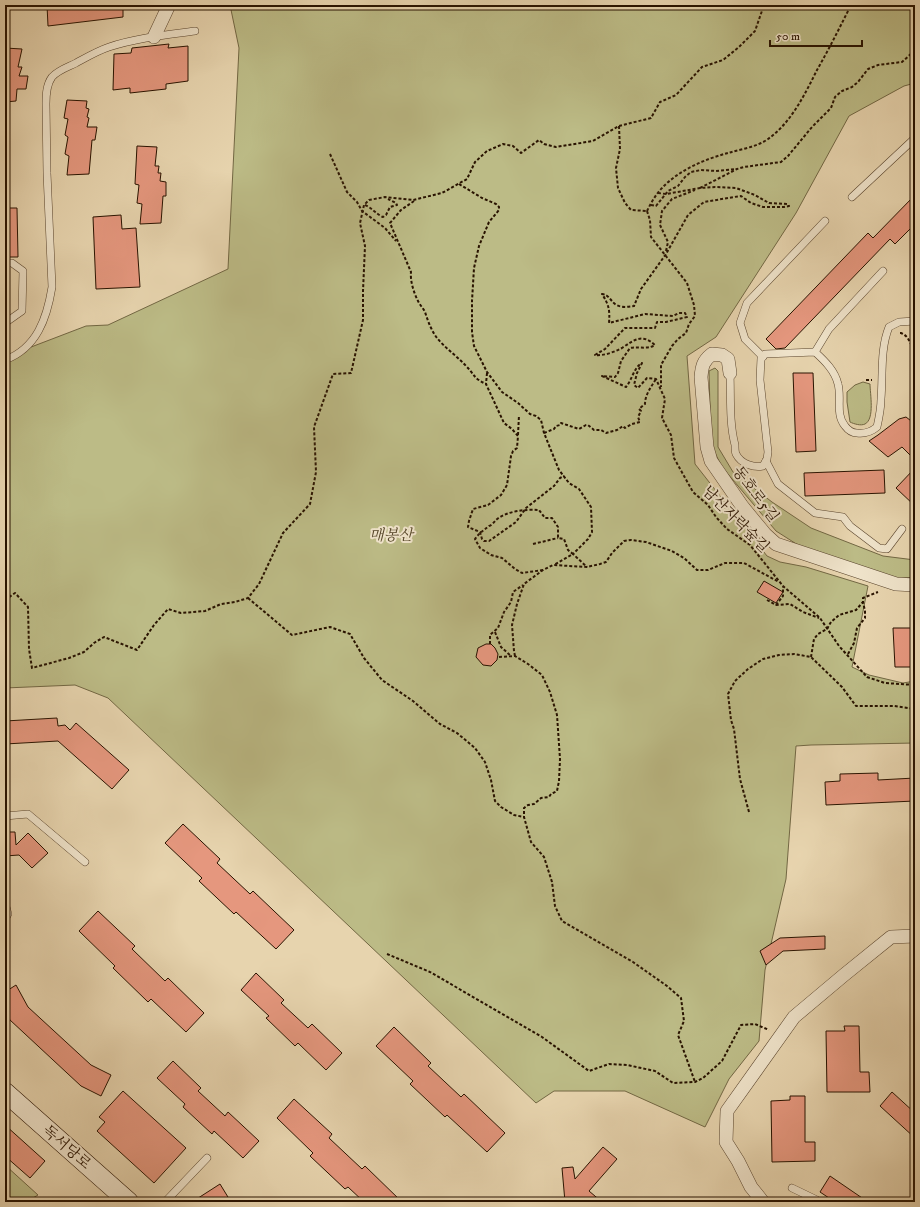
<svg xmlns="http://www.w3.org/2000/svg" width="920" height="1207" font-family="'IM FELL DW Pica','Noto Serif KR',serif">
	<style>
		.green { fill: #bcbb86; stroke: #726743 }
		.building { fill: #e5977e; stroke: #291300 }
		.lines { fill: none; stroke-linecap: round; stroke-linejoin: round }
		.service-casing { stroke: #58432c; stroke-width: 8 }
		.minor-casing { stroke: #58432c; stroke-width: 14 }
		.secondary-casing { stroke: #291300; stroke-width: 20 }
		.path { stroke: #291300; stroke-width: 2; stroke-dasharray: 3 2; stroke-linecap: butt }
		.service { stroke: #efe3ca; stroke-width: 7 }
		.minor { stroke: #efe3ca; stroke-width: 13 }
		.secondary { stroke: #efe3ca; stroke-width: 19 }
		.labels { text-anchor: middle; stroke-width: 4; stroke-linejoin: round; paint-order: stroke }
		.street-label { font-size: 15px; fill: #291300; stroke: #efe3ca }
		.park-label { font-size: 15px; font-style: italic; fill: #554528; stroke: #efe3ca }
	</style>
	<rect width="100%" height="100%" fill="#e7d4ae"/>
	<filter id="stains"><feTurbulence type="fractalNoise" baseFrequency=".005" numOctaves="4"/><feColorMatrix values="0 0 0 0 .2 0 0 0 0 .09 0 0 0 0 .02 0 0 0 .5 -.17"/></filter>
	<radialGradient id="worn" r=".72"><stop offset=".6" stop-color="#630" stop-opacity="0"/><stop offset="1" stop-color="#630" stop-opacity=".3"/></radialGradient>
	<!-- green -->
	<g class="green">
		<polygon points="230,5 915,5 915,83 904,86 849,116 796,213 716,337 687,356 695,464 767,556 780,562 806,567 868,586 852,667 869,675 903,683 915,681 915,743 811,745 796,746 786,879 765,970 759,1041 729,1079 705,1127 625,1091 554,1091 536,1103 108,698 75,685 5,688 5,357 86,326 108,325 228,269 239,48"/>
		<polygon points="715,368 718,371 718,447 733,472 772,502 811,528 883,556 915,560 915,577 895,579 798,545 776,531 722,467 711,445 709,371"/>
		<path d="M863,382L870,384C870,393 875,419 865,424C861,426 854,424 850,422L847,402V392L855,385Z"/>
		<polygon points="5,1165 38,1195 26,1202 5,1202"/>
	</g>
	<!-- building -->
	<g class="building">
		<polygon points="47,5 123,5 123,17 48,26"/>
		<polygon points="169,44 168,48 188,46 188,81 166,84 166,89 130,93 130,88 113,90 114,54 131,53 132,48"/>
		<polygon points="5,48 22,49 18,67 22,67 19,76 28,76 26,89 17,89 16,101 5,102"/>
		<polygon points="67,100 87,101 86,108 89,109 87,117 89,118 87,127 97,127 95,140 92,140 89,174 67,175 69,156 65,154 68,137 65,135 68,119 64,118"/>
		<polygon points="137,146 157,147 155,166 159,166 158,173 161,173 160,181 166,182 166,196 163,196 161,223 140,224 142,204 137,203 139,185 135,184"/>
		<polygon points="915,195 915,224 895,244 890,239 785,348 776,349 766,339 868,233 873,238"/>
		<polygon points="5,208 17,208 18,257 5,257"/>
		<polygon points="121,215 122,229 136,228 140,287 96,289 93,217"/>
		<polygon points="793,373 813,373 816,451 796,452"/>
		<polygon points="906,417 915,424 915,460 902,447 888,457 869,441 878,435 899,419"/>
		<polygon points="915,468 915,506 896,488"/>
		<polygon points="884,470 885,493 805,496 804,473"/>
		<polygon points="764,581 783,592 776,603 757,592"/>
		<polygon points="893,628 915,628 915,667 895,667"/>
		<polygon points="486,644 491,644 495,648 498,654 497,660 491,666 483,665 476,657 478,648"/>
		<polygon points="57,718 58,726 65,725 70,730 76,723 129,770 112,789 58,741 5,744 5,721"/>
		<polygon points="878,773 878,780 915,778 915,801 826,805 825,782 840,781 840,774"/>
		<polygon points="183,824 220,859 217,863 250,894 253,891 294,930 276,949 236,912 234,914 199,881 202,878 165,843"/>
		<polygon points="5,832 15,832 16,845 28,833 48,853 32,868 19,855 5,856"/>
		<polygon points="98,911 135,946 132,949 165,981 168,978 204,1013 186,1032 151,999 148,1002 113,968 115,966 79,931"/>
		<polygon points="825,936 825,949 783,951 766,965 760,951 780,938"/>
		<polygon points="256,973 284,1000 281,1003 308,1028 312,1024 342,1053 326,1070 298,1043 295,1046 266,1018 269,1016 241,990"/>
		<polygon points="16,985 28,1007 91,1065 111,1075 101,1096 81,1086 10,1020 5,1013 5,992"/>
		<polygon points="844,1026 859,1026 860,1072 869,1072 870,1092 827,1092 826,1031 845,1031"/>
		<polygon points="394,1027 431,1063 428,1066 461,1097 464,1094 505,1133 487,1152 447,1115 445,1117 410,1084 413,1081 376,1046"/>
		<polygon points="173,1061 201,1088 198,1091 225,1116 228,1112 259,1141 243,1158 214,1131 212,1134 183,1107 185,1104 157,1078"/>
		<polygon points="123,1091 186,1148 154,1183 97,1131 105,1122 99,1117"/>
		<polygon points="892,1092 915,1113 915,1138 880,1106"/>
		<polygon points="790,1096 805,1096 805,1142 815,1142 815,1161 772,1162 771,1101 790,1100"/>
		<polygon points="294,1099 332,1134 329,1138 362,1169 365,1166 402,1202 364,1202 348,1187 345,1189 310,1156 313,1153 277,1118"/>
		<polygon points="5,1125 45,1161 30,1178 5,1156"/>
		<polygon points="603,1147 617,1159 589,1191 602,1202 565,1202 562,1168 573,1167 575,1179"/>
		<polygon points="830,1176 868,1202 835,1202 820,1192"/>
		<polygon points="220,1184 231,1202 192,1202"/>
	</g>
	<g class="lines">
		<defs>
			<g id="service">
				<polyline points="852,197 915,138"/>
				<polyline points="915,245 915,269"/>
				<polyline points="5,263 12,263 23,271 22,311 5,323"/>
				<polyline points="815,352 829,329 883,271"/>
				<polyline points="763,357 745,339 740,323 747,303 825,221"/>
				<path d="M5,360C37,348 47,318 52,287L47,173L46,104C46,96 46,85 52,77C58,70 68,67 76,63C87,57 97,51 109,47C136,38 166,35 195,31"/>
				<path d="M730,373C731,397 729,422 735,445C735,448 735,452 736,454C741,464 754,468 763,466L767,459L768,452L760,380L761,358L765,354L815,352C825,361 835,371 838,384C842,398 835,414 845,426C848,430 852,433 857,433C865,434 871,432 877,427C879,418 881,408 881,399C883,375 880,349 889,327L899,322L915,321"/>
				<polyline points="766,461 778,484 815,513 843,517 850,526 879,548 887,549 902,529"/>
				<polyline points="5,816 28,814 85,862"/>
				<polyline points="5,903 8,914 5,919"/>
				<polyline points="792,1188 817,1200 817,1202"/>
				<polyline points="165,1202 207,1158"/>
			</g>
			<g id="minor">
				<polyline points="154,37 169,5"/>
				<path d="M730,373L728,359L722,355L712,354C703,361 702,366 701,377L707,447L711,461L742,506L765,534L776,544L896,584L915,585"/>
				<polyline points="763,1202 751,1187 738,1161 726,1142 727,1111 794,1017 844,975 891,937 915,936"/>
			</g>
			<polyline id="secondary" points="5,1092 129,1202"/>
		</defs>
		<!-- service casing -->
		<use href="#service" class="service-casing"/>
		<!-- minor casing -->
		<use href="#minor" class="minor-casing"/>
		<!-- secondary casing -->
		<use href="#secondary" class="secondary-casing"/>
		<!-- path -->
		<g class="path">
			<polyline points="619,126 620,149 616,168 618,188 625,203 631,210 647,211"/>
			<polyline points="330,154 347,192 357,202 362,211 385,228 396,241"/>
			<polyline points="459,184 482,198 496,204 499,207 499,210 489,222 479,246 474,268 472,301 472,332 474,346 487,372 502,392 518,403 530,414 536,416 541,420 544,433 559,470 569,483 579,489 591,507 592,532 588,539 573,554 587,567"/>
			<polyline points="700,188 737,169 744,167 781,162 788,156 812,127 831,108 835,97 842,91 852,87 858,82 868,69 878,65 902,62 912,53 914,47 911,16 915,12"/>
			<path d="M658,193L666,194L700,188L715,187L736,188L755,195L769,203L787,204L789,206L784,207H763L751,203L741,196L734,197L704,202L688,215L666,254L641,289L634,306C628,307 620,308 615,304C610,300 609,295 602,294C609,305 610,310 609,323L645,314L673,316L679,313H685L687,317L666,322H657L655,328H625L605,349L595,355C604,356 614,352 622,348C634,340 642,333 655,345C647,350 639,346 630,348L621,361L618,373L615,377L602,376L626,387C632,380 634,367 642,363L637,373L634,385L638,388L647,378L656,379L665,399L662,418L671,435L674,458L693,492L708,505L716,517L727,529L750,545L783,586L820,618L839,646L867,677L885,683L915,685"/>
			<path d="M414,201L401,210L390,223L411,272C410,281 414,293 418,301C420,305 423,308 425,312C428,321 431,330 437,338C445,348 457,356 466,366C475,375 473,378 486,384"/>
			<path d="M365,205C372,208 376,214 383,217L386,215L390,207L397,205L396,203L388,199"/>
			<polyline points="651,205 656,206 668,191 678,186 685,177 691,172 701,170 716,171 736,169"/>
			<path d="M647,211C651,203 656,194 662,188C679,170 705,159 728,153C741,149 757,147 768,139C791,123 805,94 817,70C829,49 840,27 851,5"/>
			<polyline points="647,211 650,220 651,237 687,283 694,305 695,316 689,324 686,333 678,339 672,346 661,365 661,387"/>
			<polyline points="666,251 668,242 660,225 662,211 672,199 695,190"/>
			<path d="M900,333H901C906,335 908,338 911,344L915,397"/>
			<polyline points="487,373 486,384 504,423 512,429 518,436 517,448 513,451 511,456 507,485 501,495 488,505 473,509 469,521 468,527 480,532 482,539 484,541 489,541 516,522 526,508 554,486 560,478 564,476"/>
			<polyline points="866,380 872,380"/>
			<path d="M544,433L554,429L556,426L560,425L561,423L579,429L586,425H588L594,430H601L606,433L617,430L623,426L625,428L632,424L640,422L638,417L641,411L639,409L645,404C645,395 651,387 656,379"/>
			<polyline points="518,435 519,415"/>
			<polyline points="533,544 558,538"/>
			<path d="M543,570L522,573L515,569L502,558L491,555L480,548L475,539C480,532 483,531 489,526C492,525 494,522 496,520C506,511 526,509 539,510L545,518H552L558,527V538L564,539L568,550L573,554L554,565"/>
			<polyline points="248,598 292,635 330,627 350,634 364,658 382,680 413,701 440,724 457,733 475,748 485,762 491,780 495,801 501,807 514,815 524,817"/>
			<polyline points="5,600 15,593 28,607 29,649 32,668 69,658 84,652 94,643 104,637 137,650 154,625 168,609 181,613 205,611 221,604 235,602 248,598 259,584 283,533 310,504 316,472 314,427 333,374 351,373 363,320 363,291 365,246 360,223 364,205 369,200 385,197 413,200 442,193 467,179 475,162 487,151 503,144 513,146 521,153 539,140 544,144 556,147 593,141 619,126 651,118 660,102 676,95 702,67 723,60 739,47 755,31 764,5"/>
			<polyline points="767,600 776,605 790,604 803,612 819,618"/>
			<polyline points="776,605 783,596 783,587"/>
			<polyline points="495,632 501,647 511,656"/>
			<polyline points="490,644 490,635 498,628 504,612 511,602 513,592 523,585"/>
			<polyline points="848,654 854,643 857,628 865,618 865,611 863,602"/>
			<polyline points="515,656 514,651 512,625 517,604 524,584 543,570 553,565 587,567 600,564 606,562 612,553 624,541 631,540 646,542 672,551 684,558 697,570 708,570 725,563 744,563 779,582"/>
			<polyline points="499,657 515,656 528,664 542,675 550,692 557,715 560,759 559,781 557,791 551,794 549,797 541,798 534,804 528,805 524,808 524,817 531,842 544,857 552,882 555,906 562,921 633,962 667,986 681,998 684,1021 678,1035 695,1082"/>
			<polyline points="811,657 814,639 818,634 827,629 831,622 839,615 856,610 863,602 863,598 878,592"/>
			<polyline points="749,812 740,779 734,729 731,720 728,694 735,681 748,669 763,659 779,655 794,654 811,657 842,687 856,706 894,706 915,709"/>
			<polyline points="387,954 430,972 542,1037 589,1071 609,1064 627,1065 655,1071 673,1083 695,1082 703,1078 722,1061 741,1025 755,1024 769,1030"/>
		</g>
		<!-- service -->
		<use href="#service" class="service"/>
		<!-- minor -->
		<use href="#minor" class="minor"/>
		<!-- secondary -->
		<use href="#secondary" class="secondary"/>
	</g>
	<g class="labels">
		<!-- street labels -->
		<g class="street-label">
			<text transform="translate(756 494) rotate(53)" y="5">동호로5길</text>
			<text transform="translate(736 519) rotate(45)" y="5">남산자락숲길</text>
			<text transform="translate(67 1147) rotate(41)" y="5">독서당로</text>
		</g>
		<!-- park labels -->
		<g class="park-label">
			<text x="391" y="540">매봉산</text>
		</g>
	</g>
	<!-- margin -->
	<rect width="920" height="1207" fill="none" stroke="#e7d4ae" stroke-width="20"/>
	<rect x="6" y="6" width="908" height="1195" fill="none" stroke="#291300" stroke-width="2"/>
	<rect x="10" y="10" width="900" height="1187" fill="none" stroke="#291300"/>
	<!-- scale -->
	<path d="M770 40v6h92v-6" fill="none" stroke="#291300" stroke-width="2"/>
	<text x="776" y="40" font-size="12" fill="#291300" stroke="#efe3ca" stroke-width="3" paint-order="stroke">50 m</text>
	<rect width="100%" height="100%" filter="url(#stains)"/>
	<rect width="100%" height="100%" fill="url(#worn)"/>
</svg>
